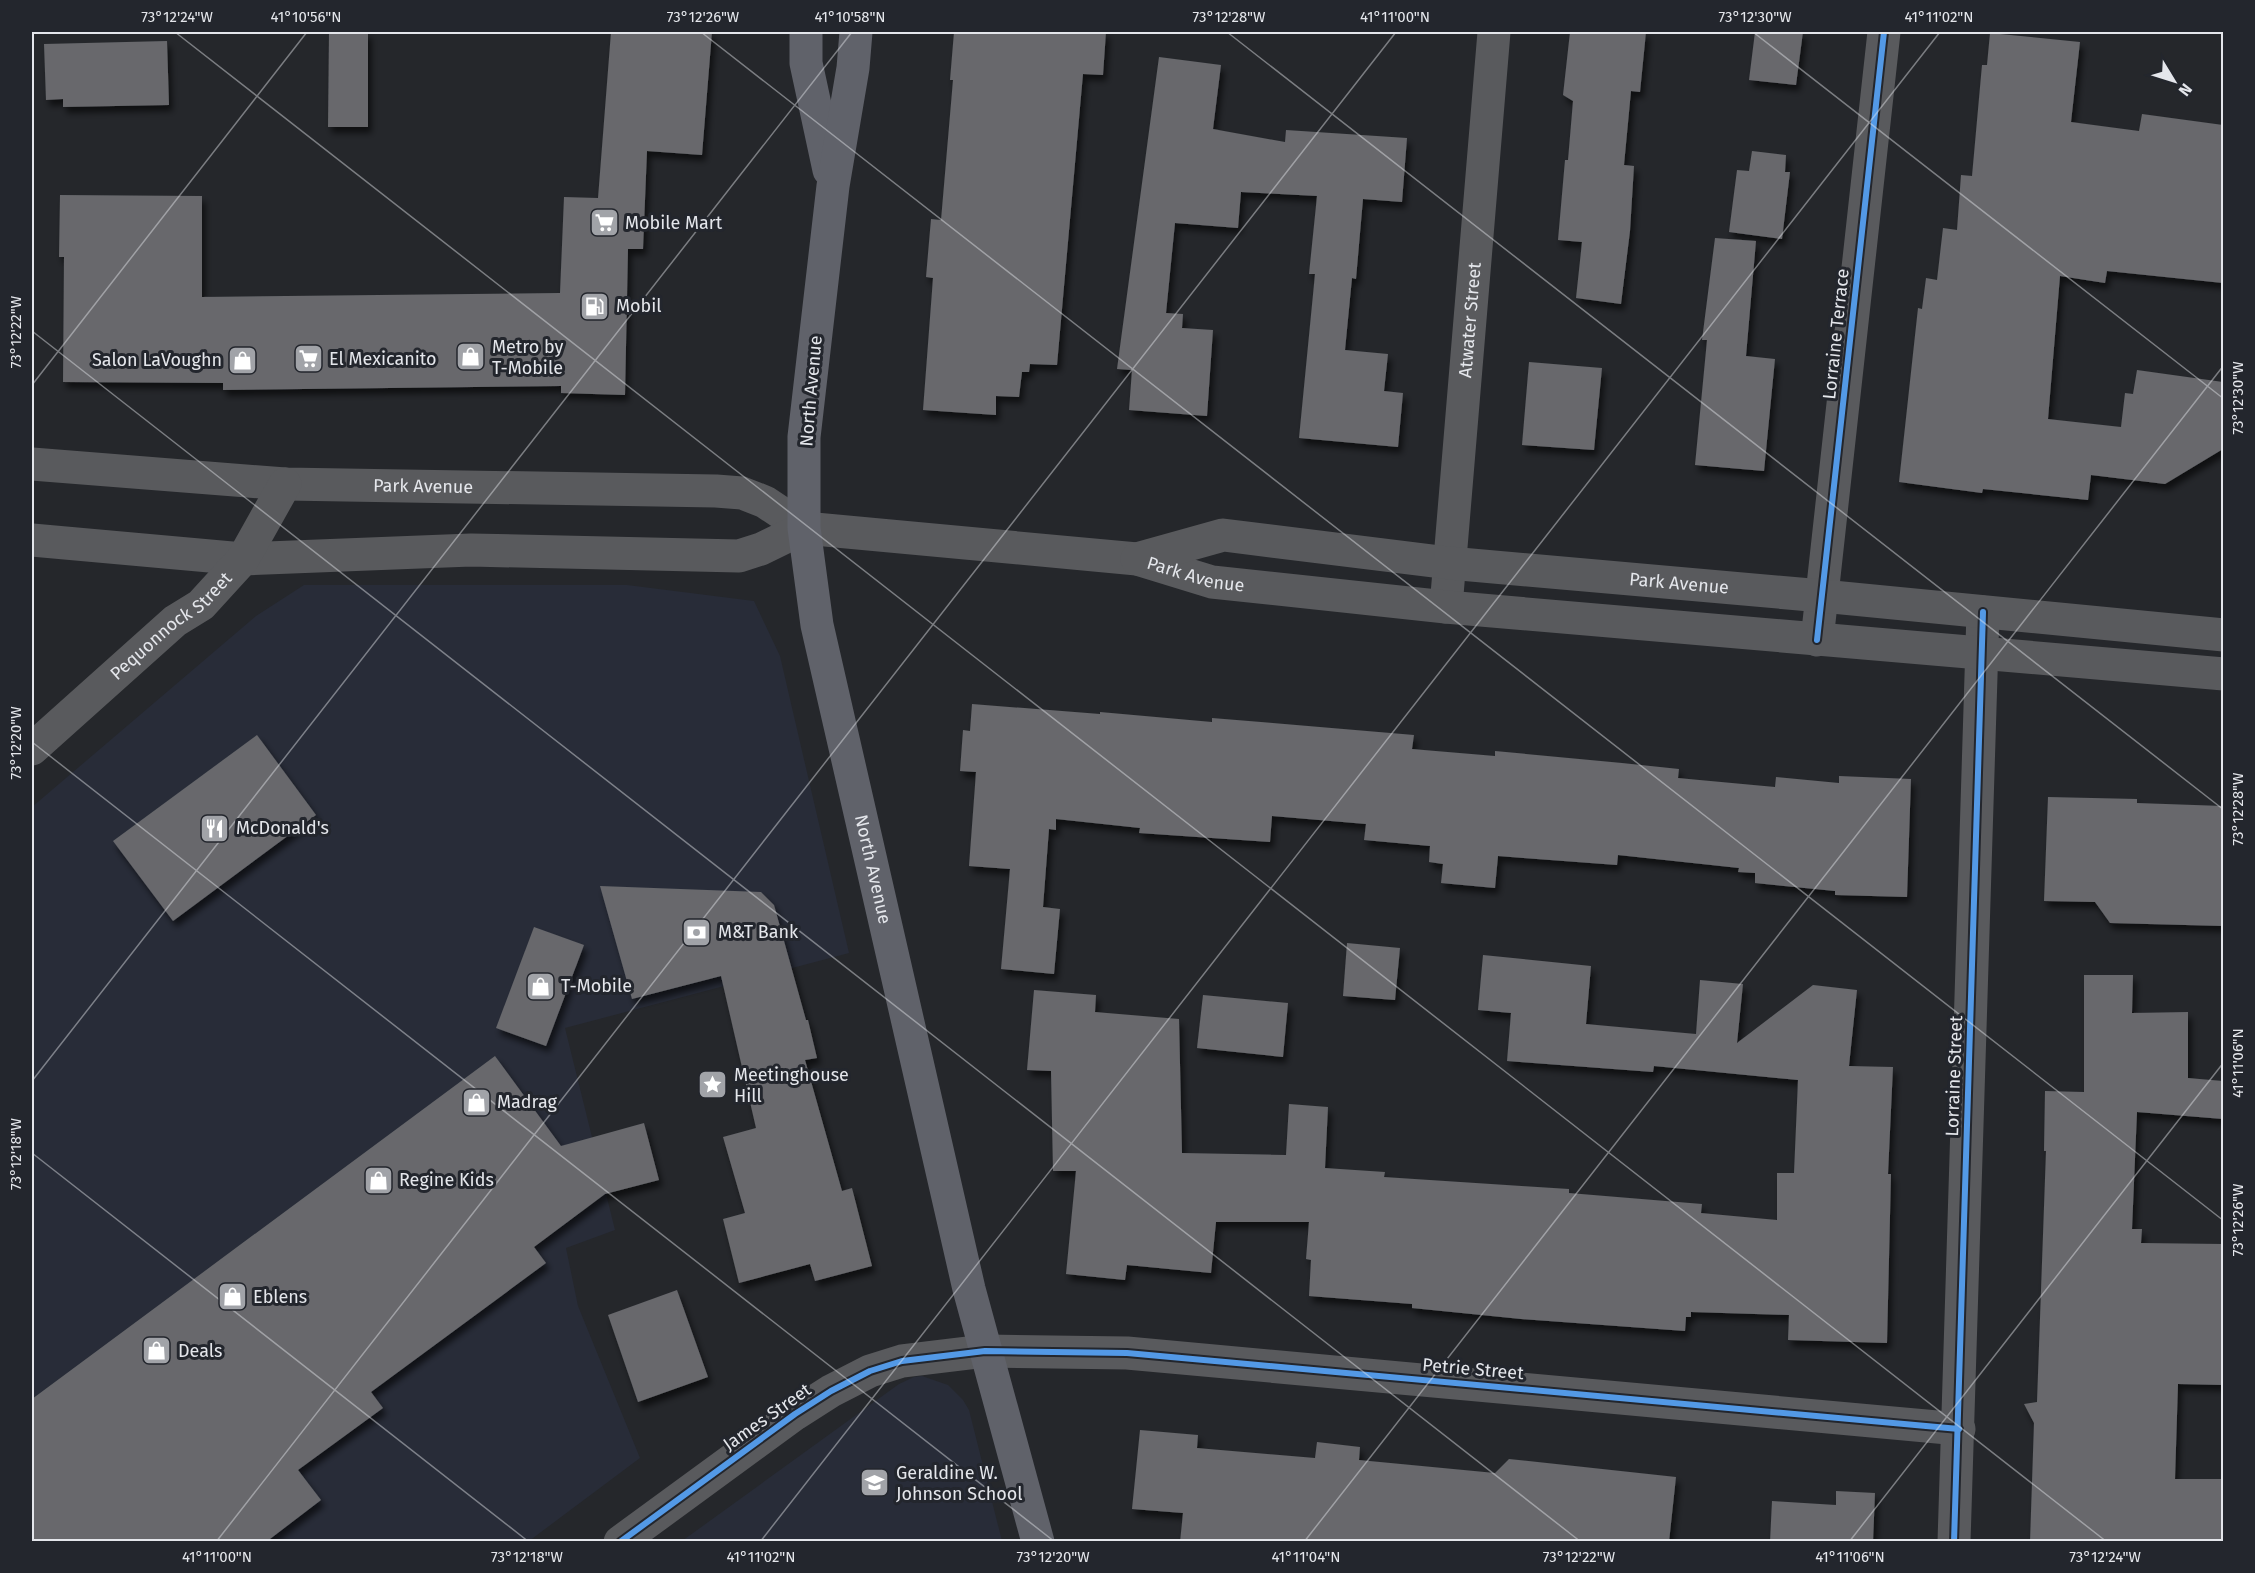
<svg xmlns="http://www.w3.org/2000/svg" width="2255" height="1573" font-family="'Fira Sans',sans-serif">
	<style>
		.built { fill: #282c38 }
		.building { fill: #67686c; filter: url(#shadow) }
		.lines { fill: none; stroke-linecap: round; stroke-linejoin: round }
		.street { stroke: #595a5d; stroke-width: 33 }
		.secondary { stroke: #595a5d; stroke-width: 33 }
		.primary { stroke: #60626a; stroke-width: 33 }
		.cycleway-casing { stroke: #23262d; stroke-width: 10 }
		.cycleway { stroke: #5399e6; stroke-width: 6 }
		.ticks { fill: none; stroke: #e4e6eb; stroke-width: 1.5; stroke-opacity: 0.45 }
		.labels { text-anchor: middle; stroke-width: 6; stroke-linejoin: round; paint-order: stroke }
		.poi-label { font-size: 18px; fill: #e4e6eb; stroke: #23262d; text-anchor: start }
		.street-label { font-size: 18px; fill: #e4e6eb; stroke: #23262d }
		.neatline { fill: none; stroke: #e4e6eb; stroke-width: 2 }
		.ticks-label { font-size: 15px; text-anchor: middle; fill: #e4e6eb }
	</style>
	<defs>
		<filter id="shadow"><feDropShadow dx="3.5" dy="6" stdDeviation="3" flood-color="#0009"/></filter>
	</defs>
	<rect width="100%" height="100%" fill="#25272b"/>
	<!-- built -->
	<g class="built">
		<polygon points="304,585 627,585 754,601 780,656 849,953 565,1028 615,1230 566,1248 578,1306 640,1458 529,1541 32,1541 32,807 256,616"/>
		<polygon points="922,1376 948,1385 963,1400 969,1410 1002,1541 682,1541 899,1384 914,1377"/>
	</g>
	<!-- building -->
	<g class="building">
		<polygon points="329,32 368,32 368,127 328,127"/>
		<polygon points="611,32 712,32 702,155 647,151 643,249 628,249 625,395 561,393 561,386 223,390 223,383 63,382 64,257 59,257 60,195 202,196 202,297 560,293 564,197 598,198"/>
		<polygon points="954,32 1106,32 1103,75 1083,74 1057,365 1030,364 1029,372 1022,372 1019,397 996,396 996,415 923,410 933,278 926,277 931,219 941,220 953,80 950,80"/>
		<polygon points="1570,32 1646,32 1640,92 1631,91 1624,165 1634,166 1630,231 1621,304 1576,298 1582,242 1558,240 1565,160 1568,160 1573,101 1563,95"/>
		<polygon points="1755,32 1803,32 1796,85 1749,80"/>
		<polygon points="1990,33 2080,42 2071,122 2139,131 2142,114 2223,125 2223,283 2107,271 2105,283 2060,276 2048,419 2121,427 2125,393 2133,394 2137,370 2223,382 2223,449 2165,484 2091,475 2088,500 1983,489 1982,493 1899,482 1918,308 1922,309 1926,278 1937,280 1943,228 1957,230 1961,175 1972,176 1982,65 1987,65"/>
		<polygon points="167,41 169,105 63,107 63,99 46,100 44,44"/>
		<polygon points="1159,57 1221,65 1213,129 1285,142 1286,130 1407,138 1402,202 1363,199 1356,279 1352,278 1345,350 1388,354 1384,391 1403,393 1398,447 1299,438 1315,274 1309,274 1317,196 1241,192 1238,228 1175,223 1166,313 1183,314 1182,328 1213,330 1207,416 1129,410 1132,370 1117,369"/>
		<polygon points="1752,151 1786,155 1785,172 1790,172 1782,239 1729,232 1737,170 1749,171"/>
		<polygon points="1715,238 1756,241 1746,356 1775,359 1764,471 1695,465 1707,340 1702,340"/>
		<polygon points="1529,362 1602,368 1594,450 1522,445"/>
		<polygon points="972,704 1100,714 1100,712 1212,722 1212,718 1261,722 1414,735 1412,749 1495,756 1495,751 1622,763 1679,769 1678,778 1775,787 1776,777 1839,783 1839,776 1911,779 1907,897 1835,895 1835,891 1755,883 1755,873 1738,872 1739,868 1618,855 1617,865 1498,856 1495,888 1441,883 1443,864 1429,862 1430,846 1364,840 1366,824 1272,816 1270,842 1139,833 1140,828 1056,819 1056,830 1049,829 1043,907 1060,909 1054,974 1001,969 1010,869 969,866 976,772 960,771 963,730 970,731"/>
		<polygon points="257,735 316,815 173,921 113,841"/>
		<polygon points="2048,797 2137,799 2137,803 2223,806 2223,926 2110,923 2095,902 2044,901"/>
		<polygon points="600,886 761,892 774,905 806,1020 808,1020 817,1058 805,1060 842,1191 852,1188 872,1266 815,1281 810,1264 739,1283 723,1219 745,1213 723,1137 756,1128 721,976 632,999"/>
		<polygon points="534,927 584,945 546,1046 496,1028"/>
		<polygon points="1347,943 1400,948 1395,1000 1343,996"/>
		<polygon points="1483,955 1591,966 1586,1024 1696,1034 1700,980 1743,984 1737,1043 1813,985 1857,990 1849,1066 1893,1067 1888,1174 1891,1174 1887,1343 1788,1340 1789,1315 1691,1312 1691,1317 1686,1317 1685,1331 1521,1319 1412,1308 1412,1304 1309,1296 1311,1260 1306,1259 1309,1222 1216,1222 1211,1273 1127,1265 1125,1280 1066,1274 1076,1171 1053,1171 1051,1071 1027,1070 1034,990 1096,995 1095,1012 1179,1019 1182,1153 1286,1155 1289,1104 1328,1107 1325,1168 1385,1172 1384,1177 1569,1189 1569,1193 1702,1204 1701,1213 1777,1220 1777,1173 1794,1173 1798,1080 1654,1066 1653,1072 1507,1061 1511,1013 1478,1010"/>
		<polygon points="2084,975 2133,975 2132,1013 2188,1012 2188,1078 2223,1081 2223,1119 2137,1112 2132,1229 2142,1229 2141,1243 2223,1244 2223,1385 2178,1384 2175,1479 2222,1479 2223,1542 2161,1539 2161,1542 2030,1542 2034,1423 2024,1404 2037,1402 2046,1151 2044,1151 2045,1091 2084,1092"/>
		<polygon points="1203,995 1288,1003 1283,1057 1197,1048"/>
		<polygon points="495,1056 561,1146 644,1123 659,1180 605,1194 534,1247 546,1263 371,1392 383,1408 298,1470 321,1500 266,1542 32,1542 32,1399"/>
		<polygon points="677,1290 708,1377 638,1402 608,1315"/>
		<polygon points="1140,1430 1198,1435 1197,1448 1315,1458 1317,1442 1360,1447 1359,1460 1495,1473 1509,1459 1676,1477 1669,1542 1180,1542 1183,1513 1132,1509"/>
		<polygon points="1836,1491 1875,1493 1873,1542 1770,1542 1772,1501 1836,1505"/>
	</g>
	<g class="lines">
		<!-- street -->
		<g class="street">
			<path id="s1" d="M1446,607L1494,32"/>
			<polyline points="1817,640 1884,32"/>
			<polyline points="620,1542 795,1414 831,1391 870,1371 902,1361 985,1351 1127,1353 1959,1429"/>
			<polyline points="1954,1542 1983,612"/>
		</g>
		<!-- secondary -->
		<g class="secondary">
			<path id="s2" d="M32,464L285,484L716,491L742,493L765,502L804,528L1137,559L1212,582L1446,607L2224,674"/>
			<polyline points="32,540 243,559 471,550 739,556 761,549 804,528"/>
			<path id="s3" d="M1137,559L1223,535L1449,563L1822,596L2224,635"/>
			<path id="s4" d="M32,749L175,621L201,605L243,559L285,484"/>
		</g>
		<!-- primary -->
		<g class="primary">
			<polyline points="806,32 806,63 829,170"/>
			<path id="s5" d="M856,32L853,68L833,186L804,437V528L817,625L969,1289L1038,1542"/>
		</g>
		<defs>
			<g id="cycleway">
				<polyline points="1817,640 1884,32"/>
				<polyline points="620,1542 795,1414 831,1391 870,1371 902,1361 985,1351 1127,1353 1959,1429"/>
				<polyline points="1954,1542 1983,612"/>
			</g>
		</defs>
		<!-- cycleway casing -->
		<use href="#cycleway" class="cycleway-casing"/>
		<!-- cycleway -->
		<use href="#cycleway" class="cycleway"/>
	</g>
	<!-- ticks -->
	<path class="ticks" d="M175,32L2107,1542M701,32L2224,1221M1227,32L2224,810M1753,32L2224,399M32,331L1581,1542M32,385L307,32M32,742L1055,1542M32,1081L852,32M32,1153L529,1542M216,1542L1396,32M760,1542L1940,32M1304,1542L2224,365M1849,1542L2224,1062"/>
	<!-- icons -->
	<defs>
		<symbol id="supermarket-square" viewBox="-11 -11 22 22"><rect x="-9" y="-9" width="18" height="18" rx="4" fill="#a1a3a8" stroke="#23262d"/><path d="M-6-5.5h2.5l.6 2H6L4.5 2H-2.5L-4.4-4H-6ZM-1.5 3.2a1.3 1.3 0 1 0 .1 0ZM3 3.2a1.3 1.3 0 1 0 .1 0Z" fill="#fff"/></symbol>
		<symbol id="fuel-square" viewBox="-11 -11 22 22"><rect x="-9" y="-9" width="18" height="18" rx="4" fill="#a1a3a8" stroke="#23262d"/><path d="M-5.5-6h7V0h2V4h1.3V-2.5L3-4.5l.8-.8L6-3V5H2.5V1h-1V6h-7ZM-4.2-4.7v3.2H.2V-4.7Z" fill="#fff"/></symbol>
		<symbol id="shop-square" viewBox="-11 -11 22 22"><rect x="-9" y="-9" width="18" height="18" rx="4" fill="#a1a3a8" stroke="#23262d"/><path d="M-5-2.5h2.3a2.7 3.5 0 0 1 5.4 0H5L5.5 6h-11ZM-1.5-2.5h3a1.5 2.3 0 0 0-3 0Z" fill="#fff"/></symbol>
		<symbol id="restaurant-square" viewBox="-11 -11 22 22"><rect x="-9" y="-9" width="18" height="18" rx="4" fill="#a1a3a8" stroke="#23262d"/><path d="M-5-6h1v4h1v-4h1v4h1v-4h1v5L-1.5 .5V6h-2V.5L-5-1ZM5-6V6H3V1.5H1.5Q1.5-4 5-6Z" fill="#fff"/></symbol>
		<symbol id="bank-square" viewBox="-11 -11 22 22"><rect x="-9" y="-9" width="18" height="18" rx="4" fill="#a1a3a8" stroke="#23262d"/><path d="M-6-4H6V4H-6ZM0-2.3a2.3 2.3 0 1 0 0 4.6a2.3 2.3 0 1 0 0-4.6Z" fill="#fff"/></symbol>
		<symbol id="sight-square" viewBox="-11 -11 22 22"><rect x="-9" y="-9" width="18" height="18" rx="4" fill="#a1a3a8" stroke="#23262d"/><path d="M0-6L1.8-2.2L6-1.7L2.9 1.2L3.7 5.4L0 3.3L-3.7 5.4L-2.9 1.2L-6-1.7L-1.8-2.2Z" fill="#fff"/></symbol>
		<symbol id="school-square" viewBox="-11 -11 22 22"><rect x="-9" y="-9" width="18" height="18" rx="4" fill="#a1a3a8" stroke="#23262d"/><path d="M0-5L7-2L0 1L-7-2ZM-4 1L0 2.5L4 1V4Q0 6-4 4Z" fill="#fff"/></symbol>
	</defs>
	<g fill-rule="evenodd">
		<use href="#supermarket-square" x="588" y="206" width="33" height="33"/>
		<use href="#fuel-square" x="578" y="290" width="33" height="33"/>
		<use href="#shop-square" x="454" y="340" width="33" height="33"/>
		<use href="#supermarket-square" x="292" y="342" width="33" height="33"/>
		<use href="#shop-square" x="226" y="344" width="33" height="33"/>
		<use href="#restaurant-square" x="198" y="812" width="33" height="33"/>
		<use href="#bank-square" x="680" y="916" width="33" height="33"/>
		<use href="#shop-square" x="524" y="970" width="33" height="33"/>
		<use href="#sight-square" x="696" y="1068" width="33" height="33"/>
		<use href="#shop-square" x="460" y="1086" width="33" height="33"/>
		<use href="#shop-square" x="362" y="1164" width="33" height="33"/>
		<use href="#shop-square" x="216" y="1280" width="33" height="33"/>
		<use href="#shop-square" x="140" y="1334" width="33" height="33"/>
		<use href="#school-square" x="858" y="1466" width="33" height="33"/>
	</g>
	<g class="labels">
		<!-- poi labels -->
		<g class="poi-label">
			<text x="625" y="229">Mobile Mart</text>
			<text x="616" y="312">Mobil</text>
			<text x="492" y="353">Metro by<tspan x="492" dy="21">T-Mobile</tspan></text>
			<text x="329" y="365">El Mexicanito</text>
			<text x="222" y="366" text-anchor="end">Salon LaVoughn</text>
			<text x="236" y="834">McDonald's</text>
			<text x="718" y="938">M&amp;T Bank</text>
			<text x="561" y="992">T-Mobile</text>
			<text x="734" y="1081">Meetinghouse<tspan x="734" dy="21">Hill</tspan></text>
			<text x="497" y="1108">Madrag</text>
			<text x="399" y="1186">Regine Kids</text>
			<text x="253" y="1303">Eblens</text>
			<text x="178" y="1357">Deals</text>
			<text x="896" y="1479">Geraldine W.<tspan x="896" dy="21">Johnson School</tspan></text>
		</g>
		<!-- street labels -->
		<g class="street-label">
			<text dy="6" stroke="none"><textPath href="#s1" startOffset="288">Atwater Street</textPath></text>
			<text transform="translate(1836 334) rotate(-84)" y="6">Lorraine Terrace</text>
			<text transform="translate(811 391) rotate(-85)" y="6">North Avenue</text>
			<text dy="6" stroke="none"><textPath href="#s2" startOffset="392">Park Avenue</textPath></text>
			<text dy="6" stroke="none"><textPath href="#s2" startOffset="1178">Park Avenue</textPath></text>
			<text dy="6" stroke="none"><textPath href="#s3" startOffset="548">Park Avenue</textPath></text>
			<text dy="6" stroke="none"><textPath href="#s4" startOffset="186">Pequonnock Street</textPath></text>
			<text dy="6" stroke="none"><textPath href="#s5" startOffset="848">North Avenue</textPath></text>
			<text transform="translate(1954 1076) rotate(-88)" y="6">Lorraine Street</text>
			<text transform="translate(1473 1369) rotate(5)" y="6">Petrie Street</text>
			<text transform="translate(767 1417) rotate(-35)" y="6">James Street</text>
		</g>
	</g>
	<!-- border -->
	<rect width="2255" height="1573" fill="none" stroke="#23262d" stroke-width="66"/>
	<!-- north arrow -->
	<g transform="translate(2174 81) rotate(128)" stroke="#23262d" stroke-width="4.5" paint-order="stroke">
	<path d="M0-4.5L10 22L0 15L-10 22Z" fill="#e4e6eb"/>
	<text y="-9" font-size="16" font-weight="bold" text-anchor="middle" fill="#e4e6eb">N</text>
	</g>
	<rect x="33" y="33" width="2189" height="1507" class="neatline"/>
	<g class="ticks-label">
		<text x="177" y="22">73°12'24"W</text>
		<text x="306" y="22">41°10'56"N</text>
		<text x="703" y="22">73°12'26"W</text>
		<text x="850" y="22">41°10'58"N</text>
		<text x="1229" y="22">73°12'28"W</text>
		<text x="1395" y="22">41°11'00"N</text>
		<text x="1755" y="22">73°12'30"W</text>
		<text x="1939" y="22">41°11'02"N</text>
		<text transform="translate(16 332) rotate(-90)" y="5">73°12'22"W</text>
		<text transform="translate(2238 398) rotate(-90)" y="5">73°12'30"W</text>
		<text transform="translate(16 743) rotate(-90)" y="5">73°12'20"W</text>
		<text transform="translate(2238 809) rotate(-90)" y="5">73°12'28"W</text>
		<text transform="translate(2238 1063) rotate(-90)" y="5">41°11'06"N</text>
		<text transform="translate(16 1154) rotate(-90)" y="5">73°12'18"W</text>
		<text transform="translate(2238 1220) rotate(-90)" y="5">73°12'26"W</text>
		<text x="217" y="1562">41°11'00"N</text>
		<text x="527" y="1562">73°12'18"W</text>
		<text x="761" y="1562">41°11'02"N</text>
		<text x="1053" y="1562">73°12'20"W</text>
		<text x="1306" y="1562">41°11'04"N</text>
		<text x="1579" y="1562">73°12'22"W</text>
		<text x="1850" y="1562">41°11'06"N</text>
		<text x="2105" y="1562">73°12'24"W</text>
	</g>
</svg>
